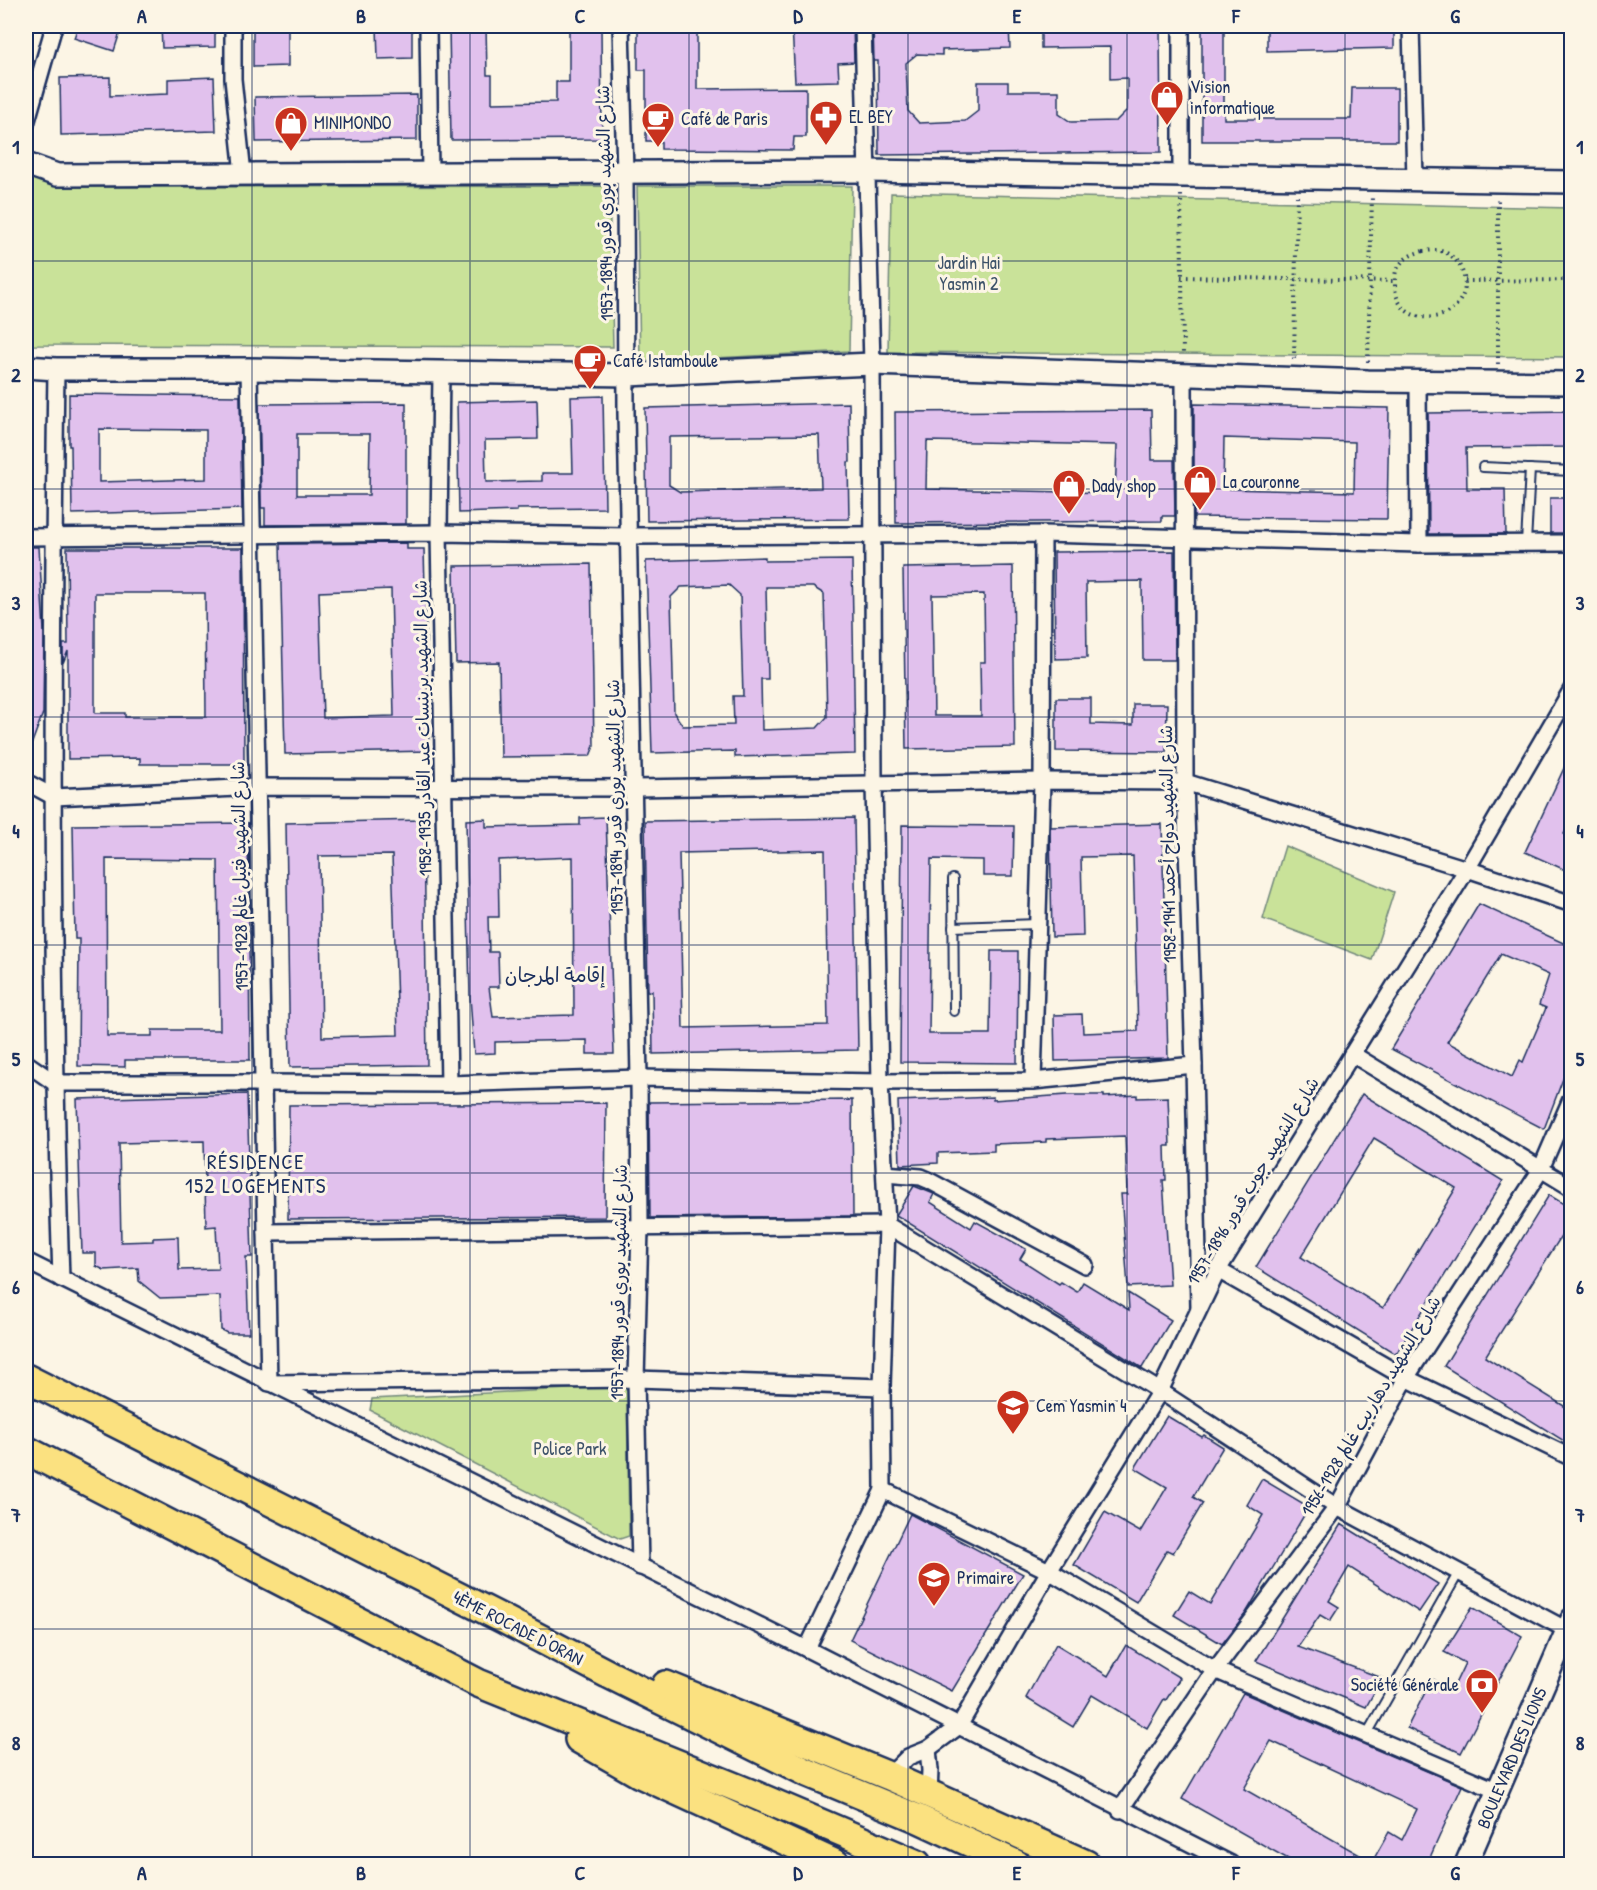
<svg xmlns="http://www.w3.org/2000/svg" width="1597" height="1890" font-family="'Patrick Hand','Playpen Sans Arabic',sans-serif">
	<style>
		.green { fill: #c9e299; stroke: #72887c; stroke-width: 1.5 }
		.building { fill: #e1c1ed; stroke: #1b2f5e; stroke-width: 1.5; fill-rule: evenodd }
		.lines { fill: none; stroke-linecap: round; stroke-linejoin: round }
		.lane-casing { stroke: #1b2f5e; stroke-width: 12 }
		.street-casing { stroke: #1b2f5e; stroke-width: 20 }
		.secondary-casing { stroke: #1b2f5e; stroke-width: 26 }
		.highway-casing { stroke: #1b2f5e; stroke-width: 32 }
		.path { stroke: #1b2f5e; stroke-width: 4; stroke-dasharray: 1.5 4.5; stroke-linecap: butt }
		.lane { stroke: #fcf5e5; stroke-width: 8 }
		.street { stroke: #fcf5e5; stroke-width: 15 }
		.secondary { stroke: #fcf5e5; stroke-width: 21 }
		.highway { stroke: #fbe180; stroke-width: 27 }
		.grid { fill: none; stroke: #1b2f5e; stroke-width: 1.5; stroke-opacity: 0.55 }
		.labels { text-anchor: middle; stroke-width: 6; stroke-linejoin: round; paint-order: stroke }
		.poi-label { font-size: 18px; fill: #1b2f5e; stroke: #fcf5e5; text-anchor: start }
		.street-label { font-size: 18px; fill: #1b2f5e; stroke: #fcf5e5 }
		.park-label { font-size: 18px; fill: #3e536a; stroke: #fcf5e5 }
		.neighbourhood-label { font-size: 20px; fill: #1b2f5e; stroke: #fcf5e5 }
		.quarter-label { font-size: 21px; letter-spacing: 1.5px; fill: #1b2f5e; stroke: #fcf5e5 }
		.neatline { fill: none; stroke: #1b2f5e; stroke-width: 2 }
		.grid-label { font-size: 20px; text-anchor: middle; font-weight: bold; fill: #1b2f5e }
	</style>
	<rect width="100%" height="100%" fill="#fcf5e5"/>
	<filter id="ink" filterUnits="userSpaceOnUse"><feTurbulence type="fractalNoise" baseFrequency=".0167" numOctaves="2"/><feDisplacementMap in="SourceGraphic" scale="12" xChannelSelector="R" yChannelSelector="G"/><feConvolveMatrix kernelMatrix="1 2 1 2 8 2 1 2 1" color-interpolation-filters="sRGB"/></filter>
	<g filter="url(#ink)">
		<!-- green -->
		<g class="green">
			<polygon points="26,160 57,187 609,186 613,347 27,345"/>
			<polygon points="637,186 852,186 849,351 640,362"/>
			<polygon points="891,193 1571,208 1571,357 888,352"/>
			<polygon points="1285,846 1394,892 1372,960 1263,919"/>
			<polygon points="627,1386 629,1536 620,1539 370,1410 372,1399"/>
		</g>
		<!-- building -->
		<g class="building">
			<polygon points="78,26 122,26 114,51 74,38"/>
			<polygon points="161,26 215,26 215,47 162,48"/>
			<polygon points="253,26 288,26 288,66 253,67"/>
			<polygon points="377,26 412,26 412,58 378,59"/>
			<polygon points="449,26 486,26 487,75 492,75 492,103 556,102 556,82 569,82 569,26 601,26 602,139 451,140"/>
			<polygon points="638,26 697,26 697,89 806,88 806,137 794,137 793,150 661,149 661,141 646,141 646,70 638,70"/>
			<polygon points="792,26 853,27 854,62 838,63 839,81 795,82"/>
			<polygon points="873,26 1009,26 1010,48 942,50 942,55 917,54 906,63 908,111 919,123 965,121 978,111 978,82 1008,82 1008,91 1059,91 1059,114 1071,122 1116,121 1127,110 1127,78 1110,79 1110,47 1041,48 1041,26 1160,26 1161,152 879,155 878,61 874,61"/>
			<polygon points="1202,26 1224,26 1224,119 1351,119 1352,88 1397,88 1397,141 1202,141"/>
			<polygon points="1267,26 1394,26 1394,48 1267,51"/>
			<polygon points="110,77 110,96 168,94 168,79 214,77 216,131 61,135 60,78"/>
			<polygon points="417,95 417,140 256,142 255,97"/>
			<path d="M69,394L240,396L242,509L72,514L71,446H69ZM99,429L206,430V479L99,482Z"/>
			<polygon points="603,396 605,508 517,509 517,511 459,513 457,402 537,400 538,439 485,440 486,482 542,481 542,473 573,473 571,397"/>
			<path d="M406,403V524L265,525V508H261L259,404ZM297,434H370L369,495H297Z"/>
			<path d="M849,403L850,462H848L849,519L647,521L645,408ZM819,435L821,488L680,492L669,485V437Z"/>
			<path d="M1194,404L1389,408L1387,519L1194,517ZM1224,438L1355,442L1354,492L1223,489Z"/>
			<path d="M1151,410L1152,460H1174L1175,516H1162V521L896,523L895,412ZM927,441L1117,445L1115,493L926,489Z"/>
			<polygon points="1572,411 1572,447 1466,448 1467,489 1505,489 1506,534 1429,534 1428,413"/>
			<rect x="1550" y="498" width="22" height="35"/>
			<path d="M407,543V549H424L429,751L285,754L280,544ZM391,589L394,716L323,718L319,592Z"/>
			<polygon points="26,547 39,547 44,631 43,713 27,756"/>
			<path d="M67,548H243L244,764H140V758L68,759V651L63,663V644H68ZM95,593H205L206,717H125V713H95Z"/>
			<polygon points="1174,551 1175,660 1143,660 1142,581 1086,582 1087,658 1055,659 1054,552"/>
			<path d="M765,557V561L852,560L855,754L735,757V751L652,753L646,561ZM729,585L740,595L743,696H733L734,725L683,726L674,713L671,597L681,587ZM766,587H813L824,594L827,717L817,728L762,730L761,679H768Z"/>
			<polygon points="591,564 594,746 590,756 501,757 499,662 456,663 454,566"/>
			<path d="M1013,566L1015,747L906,749L903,568ZM984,594L985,662H980L981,716H934L932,595Z"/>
			<polygon points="1056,698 1091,698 1091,724 1133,725 1133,704 1167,704 1166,752 1056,751"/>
			<polygon points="1572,751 1572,819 1564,834 1572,838 1572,873 1525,852"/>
			<path d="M606,817L614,1054H587V1040L495,1042V1053L474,1054L470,997L466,820L486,819V827L580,825V818ZM573,857L574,1015L493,1017L489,987H499L498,952H489L488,917H499L498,860Z"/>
			<path d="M854,818L858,1050L653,1054L652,991L648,992L645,821ZM825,850L828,1025L683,1028L679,853Z"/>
			<path d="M424,820L427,1065L290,1067L286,823ZM392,855L398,1035L322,1037L319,856Z"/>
			<path d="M248,823L250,1060H125V1067L78,1066L79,939H75L73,825ZM106,859L218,860L220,1030H152V1036H107Z"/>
			<polygon points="1162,824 1168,1058 1055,1061 1054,1015 1082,1014 1083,1033 1138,1031 1133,856 1081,857 1083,936 1052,937 1050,827"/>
			<polygon points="902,825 1014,826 1013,876 983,876 983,860 931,859 929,1034 990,1034 991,951 1018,951 1017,1063 900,1062"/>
			<path d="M1479,904L1572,947V1055L1544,1129L1391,1049ZM1501,954L1549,975L1539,1005L1546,1008L1523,1062L1520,1060L1512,1077L1447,1042Z"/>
			<path d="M247,1094L252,1257H246L249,1333H227L221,1330L220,1296L160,1298L139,1281L138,1268L104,1270L96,1266V1253H82L77,1099ZM204,1141L206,1227L216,1226L218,1269L179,1270L178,1237L153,1238V1241L121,1242L119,1143Z"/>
			<path d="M1362,1094L1503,1181L1396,1354L1256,1267ZM1374,1138L1456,1188L1383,1308L1301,1257Z"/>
			<polygon points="1067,1095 1104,1095 1104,1097 1137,1095 1137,1098 1168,1097 1170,1146 1165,1146 1166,1180 1163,1180 1170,1285 1128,1287 1121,1194 1127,1194 1125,1136 1046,1139 1046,1142 994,1144 994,1151 938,1153 938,1163 900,1165 898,1101 993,1097 993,1100"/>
			<polygon points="852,1100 853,1216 650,1218 649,1102"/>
			<polygon points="606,1103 605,1217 288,1219 289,1105"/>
			<polygon points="914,1186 934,1194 930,1202 971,1228 975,1221 1026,1249 1020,1259 1059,1284 1061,1282 1077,1292 1083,1282 1129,1310 1128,1293 1171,1320 1142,1368 896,1215"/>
			<polygon points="1549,1195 1572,1209 1572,1241 1562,1235 1485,1357 1572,1411 1572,1446 1444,1366"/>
			<polygon points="1167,1416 1202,1437 1204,1435 1223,1447 1193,1497 1203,1503 1173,1553 1167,1550 1136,1602 1074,1565 1105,1512 1140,1532 1167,1487 1135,1468"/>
			<polygon points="1262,1479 1309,1507 1246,1613 1222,1644 1174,1615 1189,1591 1210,1604 1263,1515 1247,1505"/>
			<polygon points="910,1514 1023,1574 952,1691 850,1640"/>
			<polygon points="1341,1524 1438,1584 1419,1612 1349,1567 1329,1601 1339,1607 1330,1621 1320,1615 1298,1647 1382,1678 1366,1707 1256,1661"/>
			<polygon points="1472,1607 1522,1636 1461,1753 1407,1728 1432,1679 1453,1688 1465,1663 1444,1652"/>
			<polygon points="1056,1644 1108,1676 1126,1645 1180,1678 1166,1700 1164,1699 1147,1728 1092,1695 1073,1727 1026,1698"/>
			<path d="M1243,1693L1462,1786L1427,1864H1297L1182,1799ZM1271,1741L1417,1809L1402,1840L1389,1832L1372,1862L1244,1789Z"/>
		</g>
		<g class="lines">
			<defs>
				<g id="lane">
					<polyline points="1483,467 1572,471"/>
					<polyline points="1526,543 1530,469"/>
					<polyline points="953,879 954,1011"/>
					<polyline points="953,927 1038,924"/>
					<polyline points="1367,1734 1459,1572"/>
				</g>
				<g id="street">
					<polyline points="233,26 233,79 243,174"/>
					<polyline points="428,26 430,173"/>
					<polyline points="621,26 625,172 626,413 639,1078 640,1228 636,1379 640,1567"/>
					<polyline points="1411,26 1415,180"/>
					<polyline points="26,124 54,26"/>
					<polyline points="1181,176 1181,26"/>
					<path d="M56,369C52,672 51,976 61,1279"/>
					<polyline points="249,369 269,1383 636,1379 882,1387"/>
					<polyline points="441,372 439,533 449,1084"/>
					<polyline points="1184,375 1185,782 1194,1065 1199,1308"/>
					<polyline points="1418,382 1419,544"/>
					<polyline points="26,537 439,533 628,536 1043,534 1419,544 1572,543"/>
					<polyline points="26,782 54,797 257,787 635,788 1042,781 1185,782 1467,869 1572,904"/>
					<polyline points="1352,1054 1572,1188"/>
					<polyline points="26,1063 55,1083 263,1083 449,1084 639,1078 880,1082 1033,1081 1194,1065"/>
					<polyline points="1033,1081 1042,781 1043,534"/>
					<polyline points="885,1174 921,1177 928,1180 1085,1265"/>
					<polyline points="266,1232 887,1225 1160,1391 1337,1507 1567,1630"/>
					<polyline points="26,1261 807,1649 1231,1864"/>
					<polyline points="1218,1270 1406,1378 1572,1458"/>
					<polyline points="883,1490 1049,1571 1215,1670 1498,1791"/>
					<polyline points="807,1649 883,1490 882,1387 887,1225 880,1082 874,783 872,364 863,26"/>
					<polyline points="928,1749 959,1726 1049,1571 1160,1391 1218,1270 1467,869 1572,689"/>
					<polyline points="889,1776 908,1757 928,1749 930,1770 929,1795"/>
					<polyline points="1120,1810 1215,1670 1337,1507 1406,1378 1540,1171 1572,1097"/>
				</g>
				<g id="secondary">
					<polyline points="26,164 57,175 867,171 1572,182"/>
					<polyline points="26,367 56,369 249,369 627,375 872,364 1368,381 1572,383"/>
					<polyline points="1466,1864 1572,1619"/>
				</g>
				<g id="highway">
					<polyline points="26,1378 503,1619 608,1674 806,1772 919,1819 1016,1864"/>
					<polyline points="26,1450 478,1683 750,1793 917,1864"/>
					<polyline points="666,1685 889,1776 1086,1864"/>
					<polyline points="579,1739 640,1774 836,1864"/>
				</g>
			</defs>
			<!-- lane casing -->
			<use href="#lane" class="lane-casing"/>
			<!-- street casing -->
			<use href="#street" class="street-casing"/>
			<!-- secondary casing -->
			<use href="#secondary" class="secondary-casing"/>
			<!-- highway casing -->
			<use href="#highway" class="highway-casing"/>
			<!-- path -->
			<g class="path">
				<polyline points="1181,195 1183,355"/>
				<path d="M1423,251C1429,251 1436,249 1441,251C1458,255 1468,276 1464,292C1460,303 1453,311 1442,315C1417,323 1394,311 1395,282C1395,278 1395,272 1397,269C1403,258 1412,254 1423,251Z"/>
				<polyline points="1181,277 1395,281"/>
				<polyline points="1465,281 1572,280"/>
				<polyline points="1294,359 1297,196"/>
				<polyline points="1368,362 1372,196"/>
				<polyline points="1498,364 1498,200"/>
			</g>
			<!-- lane -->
			<use href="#lane" class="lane"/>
			<!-- street -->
			<use href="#street" class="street"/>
			<!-- secondary -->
			<use href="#secondary" class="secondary"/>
			<!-- highway -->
			<use href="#highway" class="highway"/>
		</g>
	</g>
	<!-- grid -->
	<path class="grid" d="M252,26V1864M470,26V1864M689,26V1864M908,26V1864M1127,26V1864M1345,26V1864M26,261H1572M26,489H1572M26,717H1572M26,945H1572M26,1173H1572M26,1401H1572M26,1629H1572"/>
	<!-- icons -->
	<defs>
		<symbol id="shop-pin" viewBox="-11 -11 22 30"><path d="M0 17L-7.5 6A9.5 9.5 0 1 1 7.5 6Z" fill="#c8321e" stroke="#fcf5e5"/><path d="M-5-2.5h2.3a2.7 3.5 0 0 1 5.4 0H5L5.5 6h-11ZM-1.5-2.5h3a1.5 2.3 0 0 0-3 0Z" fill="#fff"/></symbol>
		<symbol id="pharmacy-pin" viewBox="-11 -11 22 30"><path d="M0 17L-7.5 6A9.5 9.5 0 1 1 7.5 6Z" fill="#c8321e" stroke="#fcf5e5"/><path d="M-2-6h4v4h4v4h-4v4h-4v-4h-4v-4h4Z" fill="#fff"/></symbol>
		<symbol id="cafe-pin" viewBox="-11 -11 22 30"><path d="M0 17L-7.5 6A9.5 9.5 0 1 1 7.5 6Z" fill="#c8321e" stroke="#fcf5e5"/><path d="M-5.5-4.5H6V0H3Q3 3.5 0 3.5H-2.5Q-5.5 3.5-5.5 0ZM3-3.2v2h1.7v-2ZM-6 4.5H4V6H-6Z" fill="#fff"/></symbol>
		<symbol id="school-pin" viewBox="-11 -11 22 30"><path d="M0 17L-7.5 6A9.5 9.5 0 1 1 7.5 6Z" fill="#c8321e" stroke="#fcf5e5"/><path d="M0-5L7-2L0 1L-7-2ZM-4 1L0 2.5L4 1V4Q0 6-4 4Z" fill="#fff"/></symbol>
		<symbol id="bank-pin" viewBox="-11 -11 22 30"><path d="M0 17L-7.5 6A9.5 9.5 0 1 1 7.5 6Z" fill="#c8321e" stroke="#fcf5e5"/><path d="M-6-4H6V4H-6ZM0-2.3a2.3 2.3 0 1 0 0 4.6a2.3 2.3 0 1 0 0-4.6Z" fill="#fff"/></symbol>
	</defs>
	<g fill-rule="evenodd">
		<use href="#shop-pin" x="1148" y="78" width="38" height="52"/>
		<use href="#pharmacy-pin" x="807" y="98" width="38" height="52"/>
		<use href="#cafe-pin" x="639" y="100" width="38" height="52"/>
		<use href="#shop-pin" x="272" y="104" width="38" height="52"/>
		<use href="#cafe-pin" x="571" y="342" width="38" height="52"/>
		<use href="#shop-pin" x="1181" y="463" width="38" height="52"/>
		<use href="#shop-pin" x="1050" y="467" width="38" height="52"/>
		<use href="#school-pin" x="994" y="1387" width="38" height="52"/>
		<use href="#school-pin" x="915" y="1559" width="38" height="52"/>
		<use href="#bank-pin" x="1463" y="1666" width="38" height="52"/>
	</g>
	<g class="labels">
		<!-- poi labels -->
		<g class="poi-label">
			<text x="1190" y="93">Vision<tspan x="1190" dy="21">informatique</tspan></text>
			<text x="849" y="123">EL BEY</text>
			<text x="681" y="125">Café de Paris</text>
			<text x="314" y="129">MINIMONDO</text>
			<text x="613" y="367">Café Istamboule</text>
			<text x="1223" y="488">La couronne</text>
			<text x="1092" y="492">Dady shop</text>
			<text x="1036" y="1412">Cem Yasmin 4</text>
			<text x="957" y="1584">Primaire</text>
			<text x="1459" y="1691" text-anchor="end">Société Générale</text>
		</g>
		<!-- street labels -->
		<g class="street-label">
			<text transform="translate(605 203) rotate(-91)" y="6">شارع الشهيد بوري قدور 1894-1957</text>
			<text transform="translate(423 728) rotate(-91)" y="6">شارع الشهيد برينسات عبد القادر 1935-1958</text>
			<text transform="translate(615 797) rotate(-91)" y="6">شارع الشهيد بوري قدور 1894-1957</text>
			<text transform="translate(1168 844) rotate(-91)" y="6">شارع الشهيد دواح أحمد 1941-1958</text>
			<text transform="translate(240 876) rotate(-91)" y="6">شارع الشهيد فتيل غالم 1928-1957</text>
			<text transform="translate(1253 1181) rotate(-59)" y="6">شارع الشهيد جوب قدور 1896-1957</text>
			<text transform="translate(619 1282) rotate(-89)" y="6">شارع الشهيد بوري قدور 1894-1957</text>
			<text transform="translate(1371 1406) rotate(-59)" y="6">شارع الشهيد دهاريب غالم 1928-1956</text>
			<text transform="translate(518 1628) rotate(27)" y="6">4ÈME ROCADE D'ORAN</text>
			<text transform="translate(1512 1758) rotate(-67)" y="6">BOULEVARD DES LIONS</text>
		</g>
		<!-- park labels -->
		<g class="park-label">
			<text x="969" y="269">Jardin Hai<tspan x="969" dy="21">Yasmin 2</tspan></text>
			<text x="570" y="1455">Police Park</text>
		</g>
		<!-- neighbourhood labels -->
		<g class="neighbourhood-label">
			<text x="555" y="982">إقامة المرجان</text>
		</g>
		<!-- quarter labels -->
		<g class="quarter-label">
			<text x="256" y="1169">RÉSIDENCE<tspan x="256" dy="24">152 LOGEMENTS</tspan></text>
		</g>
	</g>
	<!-- margin -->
	<rect width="1597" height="1890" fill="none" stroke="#fcf5e5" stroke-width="66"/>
	<rect x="33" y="33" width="1531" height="1824" class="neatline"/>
	<g class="grid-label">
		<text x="142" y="23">A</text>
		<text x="361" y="23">B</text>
		<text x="580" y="23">C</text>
		<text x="798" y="23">D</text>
		<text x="1017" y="23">E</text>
		<text x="1236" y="23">F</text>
		<text x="1455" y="23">G</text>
		<text x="16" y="154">1</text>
		<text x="1580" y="154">1</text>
		<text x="16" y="382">2</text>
		<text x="1580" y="382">2</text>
		<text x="16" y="610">3</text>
		<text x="1580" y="610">3</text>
		<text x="16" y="838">4</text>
		<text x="1580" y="838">4</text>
		<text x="16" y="1066">5</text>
		<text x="1580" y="1066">5</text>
		<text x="16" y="1294">6</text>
		<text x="1580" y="1294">6</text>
		<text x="16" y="1522">7</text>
		<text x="1580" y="1522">7</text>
		<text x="16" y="1750">8</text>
		<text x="1580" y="1750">8</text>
		<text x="142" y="1880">A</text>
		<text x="361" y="1880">B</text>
		<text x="580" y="1880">C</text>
		<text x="798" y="1880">D</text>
		<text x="1017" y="1880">E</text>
		<text x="1236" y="1880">F</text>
		<text x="1455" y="1880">G</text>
	</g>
</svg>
